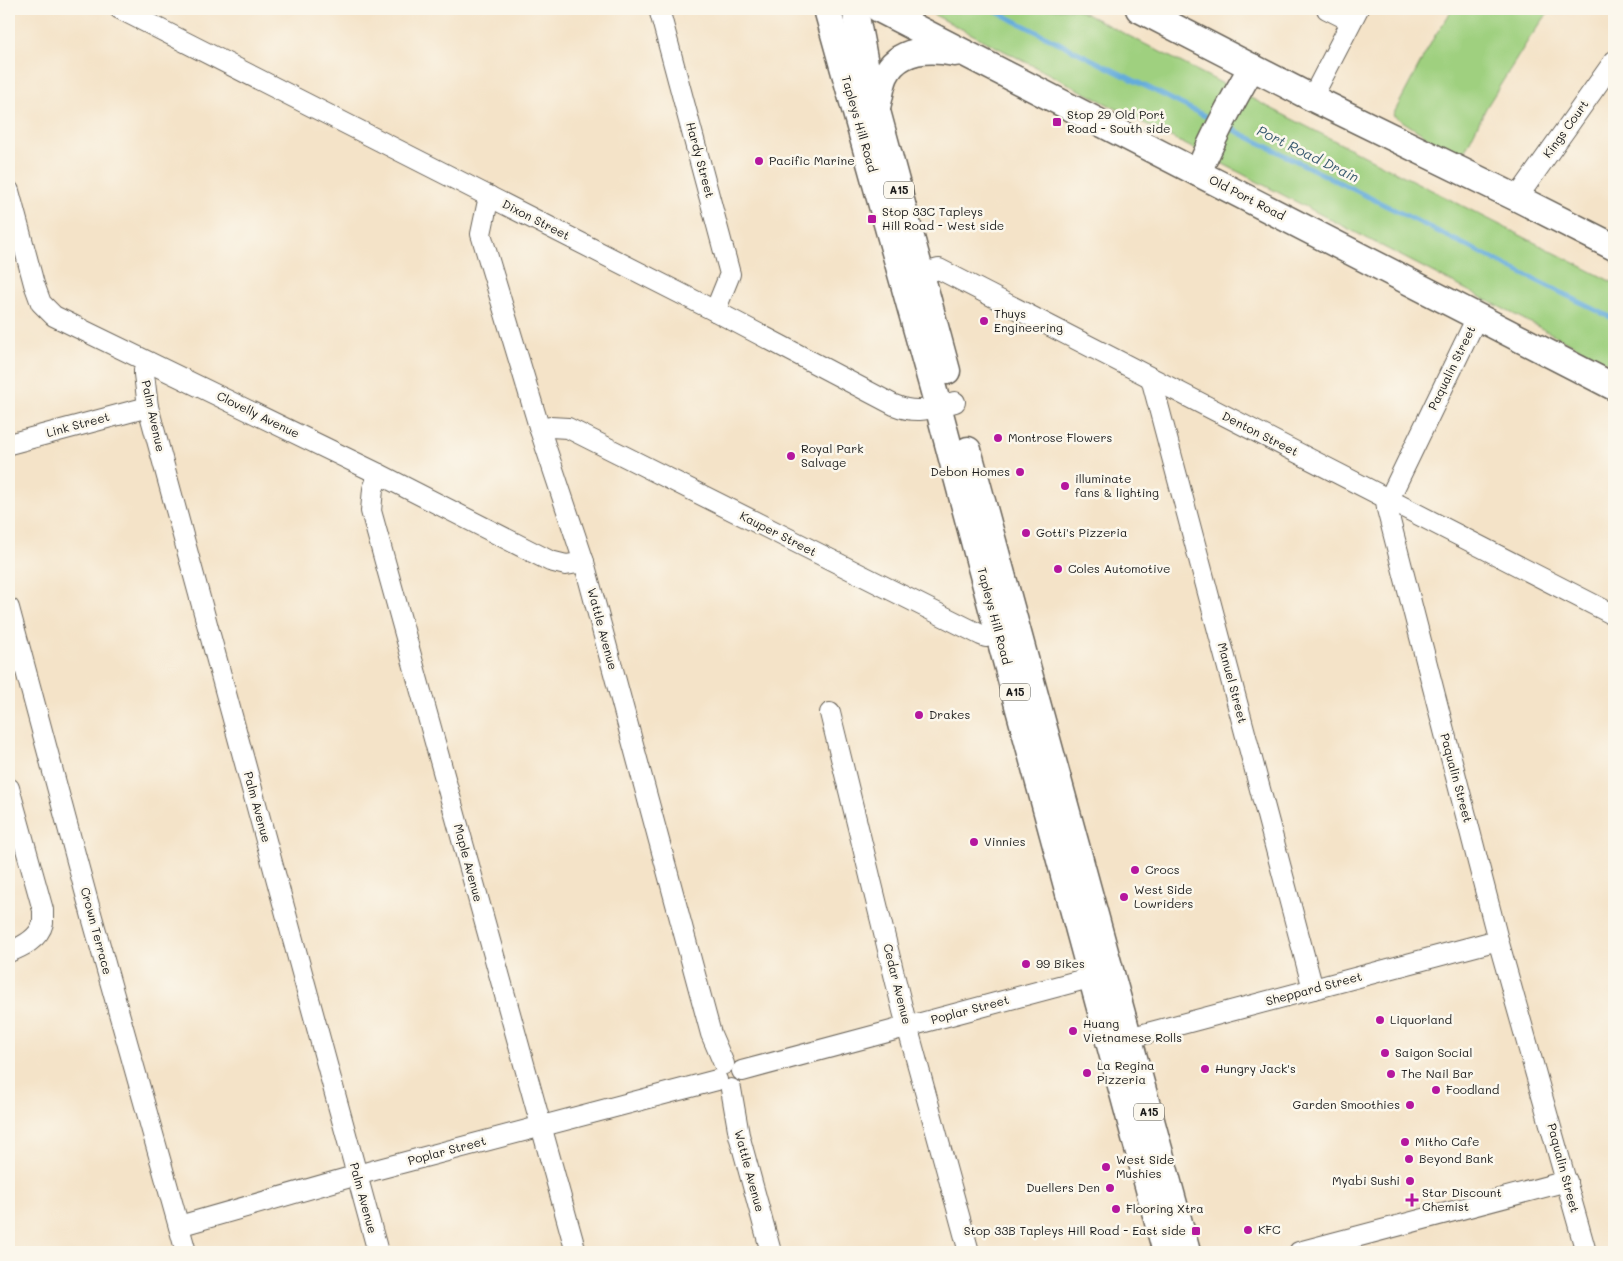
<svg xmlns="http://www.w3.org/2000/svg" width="1623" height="1261" font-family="Mali,sans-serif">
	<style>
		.green { fill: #9fd07f; stroke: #5e764e }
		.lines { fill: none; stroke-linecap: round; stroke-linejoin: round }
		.stream { stroke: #64acdb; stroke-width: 5 }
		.minor-casing { stroke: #686258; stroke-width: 22 }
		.major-casing { stroke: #686258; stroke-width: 29 }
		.minor { stroke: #fff; stroke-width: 20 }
		.major { stroke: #fff; stroke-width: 26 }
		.poi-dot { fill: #b5179e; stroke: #fbf7ec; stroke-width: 2 }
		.labels { text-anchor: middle; stroke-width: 5; stroke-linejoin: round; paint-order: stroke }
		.shield { fill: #fbf7ec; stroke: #5f5e5a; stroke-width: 1 }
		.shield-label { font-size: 11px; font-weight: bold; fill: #1c1c1c }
		.poi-label { font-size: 12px; fill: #1c1c1c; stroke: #fbf7ec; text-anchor: start }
		.street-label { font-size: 12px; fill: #1c1c1c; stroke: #fbf7ec }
		.water-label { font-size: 14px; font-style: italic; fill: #3c5d72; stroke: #fbf7ec }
	</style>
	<rect width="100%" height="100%" fill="#fbf7ec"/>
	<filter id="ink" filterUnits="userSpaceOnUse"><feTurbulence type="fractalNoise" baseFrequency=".02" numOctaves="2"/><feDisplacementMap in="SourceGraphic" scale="10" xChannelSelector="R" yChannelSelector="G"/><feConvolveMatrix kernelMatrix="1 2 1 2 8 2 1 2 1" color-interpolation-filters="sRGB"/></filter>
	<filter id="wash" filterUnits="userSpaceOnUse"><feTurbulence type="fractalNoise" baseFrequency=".0096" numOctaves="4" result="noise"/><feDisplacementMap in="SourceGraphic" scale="20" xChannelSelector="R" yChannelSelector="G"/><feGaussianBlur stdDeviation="1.12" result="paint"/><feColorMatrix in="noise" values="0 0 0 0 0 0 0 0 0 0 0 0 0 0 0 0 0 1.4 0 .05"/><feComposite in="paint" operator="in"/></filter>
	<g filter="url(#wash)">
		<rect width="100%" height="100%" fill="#f4e3c8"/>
		<!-- green -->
		<g class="green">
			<polygon points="923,9 1076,9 1614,283 1614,366"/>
			<polygon points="1453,9 1551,9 1529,39 1486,108 1461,159 1393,115 1434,37"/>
		</g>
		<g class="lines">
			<!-- stream -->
			<g class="stream">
				<polyline points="991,9 1213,120"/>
				<polyline points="1228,127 1614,319"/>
			</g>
		</g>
	</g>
	<g filter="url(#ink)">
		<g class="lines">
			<defs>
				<g id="minor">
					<path d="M120,9L715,311L894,405C918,415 931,408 955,402"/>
					<polyline points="659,9 730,274 715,311"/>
					<polyline points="1327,9 1351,21"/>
					<polyline points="1312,98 1358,9"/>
					<polyline points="9,191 34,284 41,303 54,316 379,474 550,561 566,565 584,562"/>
					<polyline points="489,196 481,234 540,430 584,562 711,1034 724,1064"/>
					<polyline points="1517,198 1614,61"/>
					<polyline points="908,277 939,269 1614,615"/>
					<polyline points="1477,317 1393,491 1386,499 1387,509 1498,940 1586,1252"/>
					<polyline points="150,363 144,370 144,374 148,407 378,1252"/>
					<polyline points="1151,378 1313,989"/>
					<polyline points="540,430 550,427 568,428 981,635 986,637 1011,632"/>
					<polyline points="9,444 148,407"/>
					<polyline points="379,474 373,489 371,511 576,1252"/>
					<polyline points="9,608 92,917 186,1252"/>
					<polyline points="830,713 903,1011 969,1252"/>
					<path d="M9,788L43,910C43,914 43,919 43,923C39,939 22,947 9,952"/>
					<polyline points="1129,1038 1498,940"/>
					<polyline points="742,1071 1104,974"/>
					<polyline points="731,1089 739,1135 771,1252"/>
					<polyline points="179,1226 375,1170 717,1080"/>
					<polyline points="1299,1252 1567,1181"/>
				</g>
				<g id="major">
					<polyline points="827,9 938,406 999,635 1166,1252"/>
					<polyline points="856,9 857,22 867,74 947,371"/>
					<polyline points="879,9 1614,387"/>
					<polyline points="1139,9 1312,98 1517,198 1614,247"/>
					<path d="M877,107C880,97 881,85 885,76C898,48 930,48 955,53"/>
					<path d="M1198,173C1214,134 1231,103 1252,67"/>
					<polyline points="968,450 1187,1252"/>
				</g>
			</defs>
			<!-- minor casing -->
			<use href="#minor" class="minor-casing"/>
			<!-- major casing -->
			<use href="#major" class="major-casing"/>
			<!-- minor -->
			<use href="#minor" class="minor"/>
			<!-- major -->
			<use href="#major" class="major"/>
		</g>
	</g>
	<!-- markers -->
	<g class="poi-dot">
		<rect x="1052" y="117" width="10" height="10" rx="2.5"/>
		<circle cx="759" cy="161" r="5"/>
		<rect x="867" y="214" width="10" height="10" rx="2.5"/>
		<circle cx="984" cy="321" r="5"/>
		<circle cx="998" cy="438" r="5"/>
		<circle cx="791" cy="456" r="5"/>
		<circle cx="1020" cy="472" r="5"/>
		<circle cx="1065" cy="486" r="5"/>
		<circle cx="1026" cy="533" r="5"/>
		<circle cx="1058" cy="569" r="5"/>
		<circle cx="919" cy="715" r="5"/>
		<circle cx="974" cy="842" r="5"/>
		<circle cx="1135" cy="870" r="5"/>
		<circle cx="1124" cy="897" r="5"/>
		<circle cx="1026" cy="964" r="5"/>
		<circle cx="1380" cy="1020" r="5"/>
		<circle cx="1073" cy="1031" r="5"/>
		<circle cx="1385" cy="1053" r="5"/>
		<circle cx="1205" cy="1069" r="5"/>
		<circle cx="1087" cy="1073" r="5"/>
		<circle cx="1391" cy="1074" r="5"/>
		<circle cx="1436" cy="1090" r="5"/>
		<circle cx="1410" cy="1105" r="5"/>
		<circle cx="1405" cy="1142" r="5"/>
		<circle cx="1409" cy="1159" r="5"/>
		<circle cx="1106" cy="1167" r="5"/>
		<circle cx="1410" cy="1181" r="5"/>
		<circle cx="1110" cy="1188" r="5"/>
		<path d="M1409.5 1192.5h5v5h5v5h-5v5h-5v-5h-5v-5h5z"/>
		<circle cx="1116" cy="1209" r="5"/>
		<circle cx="1248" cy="1230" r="5"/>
		<rect x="1191" y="1226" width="10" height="10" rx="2.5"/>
	</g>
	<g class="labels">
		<!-- shield labels -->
		<g class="shield">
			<rect x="884" y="181.5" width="30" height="17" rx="4"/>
			<rect x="1000" y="683.5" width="30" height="17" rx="4"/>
			<rect x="1134" y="1103.5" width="30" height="17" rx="4"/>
		</g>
		<g class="shield-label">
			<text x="899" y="194">A15</text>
			<text x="1015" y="696">A15</text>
			<text x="1149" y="1116">A15</text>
		</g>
		<!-- poi labels -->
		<g class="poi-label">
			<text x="1067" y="119">Stop 29 Old Port<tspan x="1067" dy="14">Road - South side</tspan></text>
			<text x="769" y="165">Pacific Marine</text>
			<text x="882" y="216">Stop 33C Tapleys<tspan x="882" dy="14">Hill Road - West side</tspan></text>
			<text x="994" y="318">Thuys<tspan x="994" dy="14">Engineering</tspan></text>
			<text x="1008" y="442">Montrose Flowers</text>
			<text x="801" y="453">Royal Park<tspan x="801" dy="14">Salvage</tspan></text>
			<text x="1010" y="476" text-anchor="end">Debon Homes</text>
			<text x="1075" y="483">illuminate<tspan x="1075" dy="14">fans &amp; lighting</tspan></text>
			<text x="1036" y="537">Gotti's Pizzeria</text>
			<text x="1068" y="573">Coles Automotive</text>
			<text x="929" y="719">Drakes</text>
			<text x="984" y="846">Vinnies</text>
			<text x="1145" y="874">Crocs</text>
			<text x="1134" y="894">West Side<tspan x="1134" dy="14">Lowriders</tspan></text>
			<text x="1036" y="968">99 Bikes</text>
			<text x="1390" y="1024">Liquorland</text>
			<text x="1083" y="1028">Huang<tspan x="1083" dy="14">Vietnamese Rolls</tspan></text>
			<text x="1395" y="1057">Saigon Social</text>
			<text x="1097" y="1070">La Regina<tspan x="1097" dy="14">Pizzeria</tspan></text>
			<text x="1215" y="1073">Hungry Jack's</text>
			<text x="1401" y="1078">The Nail Bar</text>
			<text x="1446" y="1094">Foodland</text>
			<text x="1400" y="1109" text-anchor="end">Garden Smoothies</text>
			<text x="1415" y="1146">Mitho Cafe</text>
			<text x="1419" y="1163">Beyond Bank</text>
			<text x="1116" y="1164">West Side<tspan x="1116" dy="14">Mushies</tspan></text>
			<text x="1400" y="1185" text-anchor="end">Myabi Sushi</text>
			<text x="1100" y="1192" text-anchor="end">Duellers Den</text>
			<text x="1422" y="1197">Star Discount<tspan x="1422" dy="14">Chemist</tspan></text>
			<text x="1126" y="1213">Flooring Xtra</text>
			<text x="1258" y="1234">KFC</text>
			<text x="1186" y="1235" text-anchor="end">Stop 33B Tapleys Hill Road - East side</text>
		</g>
		<!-- street labels -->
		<g class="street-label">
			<text transform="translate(859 124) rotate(74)" y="4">Tapleys Hill Road</text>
			<text transform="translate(1566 129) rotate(-54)" y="4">Kings Court</text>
			<text transform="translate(700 160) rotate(75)" y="4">Hardy Street</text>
			<text transform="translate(1247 198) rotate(27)" y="4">Old Port Road</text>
			<text transform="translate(536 220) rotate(27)" y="4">Dixon Street</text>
			<text transform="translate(1452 368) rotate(-64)" y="4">Paqualin Street</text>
			<text transform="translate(258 415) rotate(26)" y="4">Clovelly Avenue</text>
			<text transform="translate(153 416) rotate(78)" y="4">Palm Avenue</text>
			<text transform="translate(78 425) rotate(-15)" y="4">Link Street</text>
			<text transform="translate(1260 434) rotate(27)" y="4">Denton Street</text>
			<text transform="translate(778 534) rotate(27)" y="4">Kauper Street</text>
			<text transform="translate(994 616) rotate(75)" y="4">Tapleys Hill Road</text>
			<text transform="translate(602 629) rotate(75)" y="4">Wattle Avenue</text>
			<text transform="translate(1232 683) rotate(75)" y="4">Manuel Street</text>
			<text transform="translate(1456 778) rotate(75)" y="4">Paqualin Street</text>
			<text transform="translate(257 807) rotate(75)" y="4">Palm Avenue</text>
			<text transform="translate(468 863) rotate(75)" y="4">Maple Avenue</text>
			<text transform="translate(96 931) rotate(75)" y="4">Crown Terrace</text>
			<text transform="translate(897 984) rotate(76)" y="4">Cedar Avenue</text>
			<text transform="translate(1314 989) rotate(-15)" y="4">Sheppard Street</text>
			<text transform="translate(970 1010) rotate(-15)" y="4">Poplar Street</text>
			<text transform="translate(447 1151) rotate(-15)" y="4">Poplar Street</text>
			<text transform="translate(1563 1168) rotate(75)" y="4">Paqualin Street</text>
			<text transform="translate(749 1171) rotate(75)" y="4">Wattle Avenue</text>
			<text transform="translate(363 1198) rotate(75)" y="4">Palm Avenue</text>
		</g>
		<!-- water labels -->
		<g class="water-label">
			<text transform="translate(1308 154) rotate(26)" y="5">Port Road Drain</text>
		</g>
	</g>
	<!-- margin -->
	<rect width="1623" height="1261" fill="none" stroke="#fbf7ec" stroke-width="30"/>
</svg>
